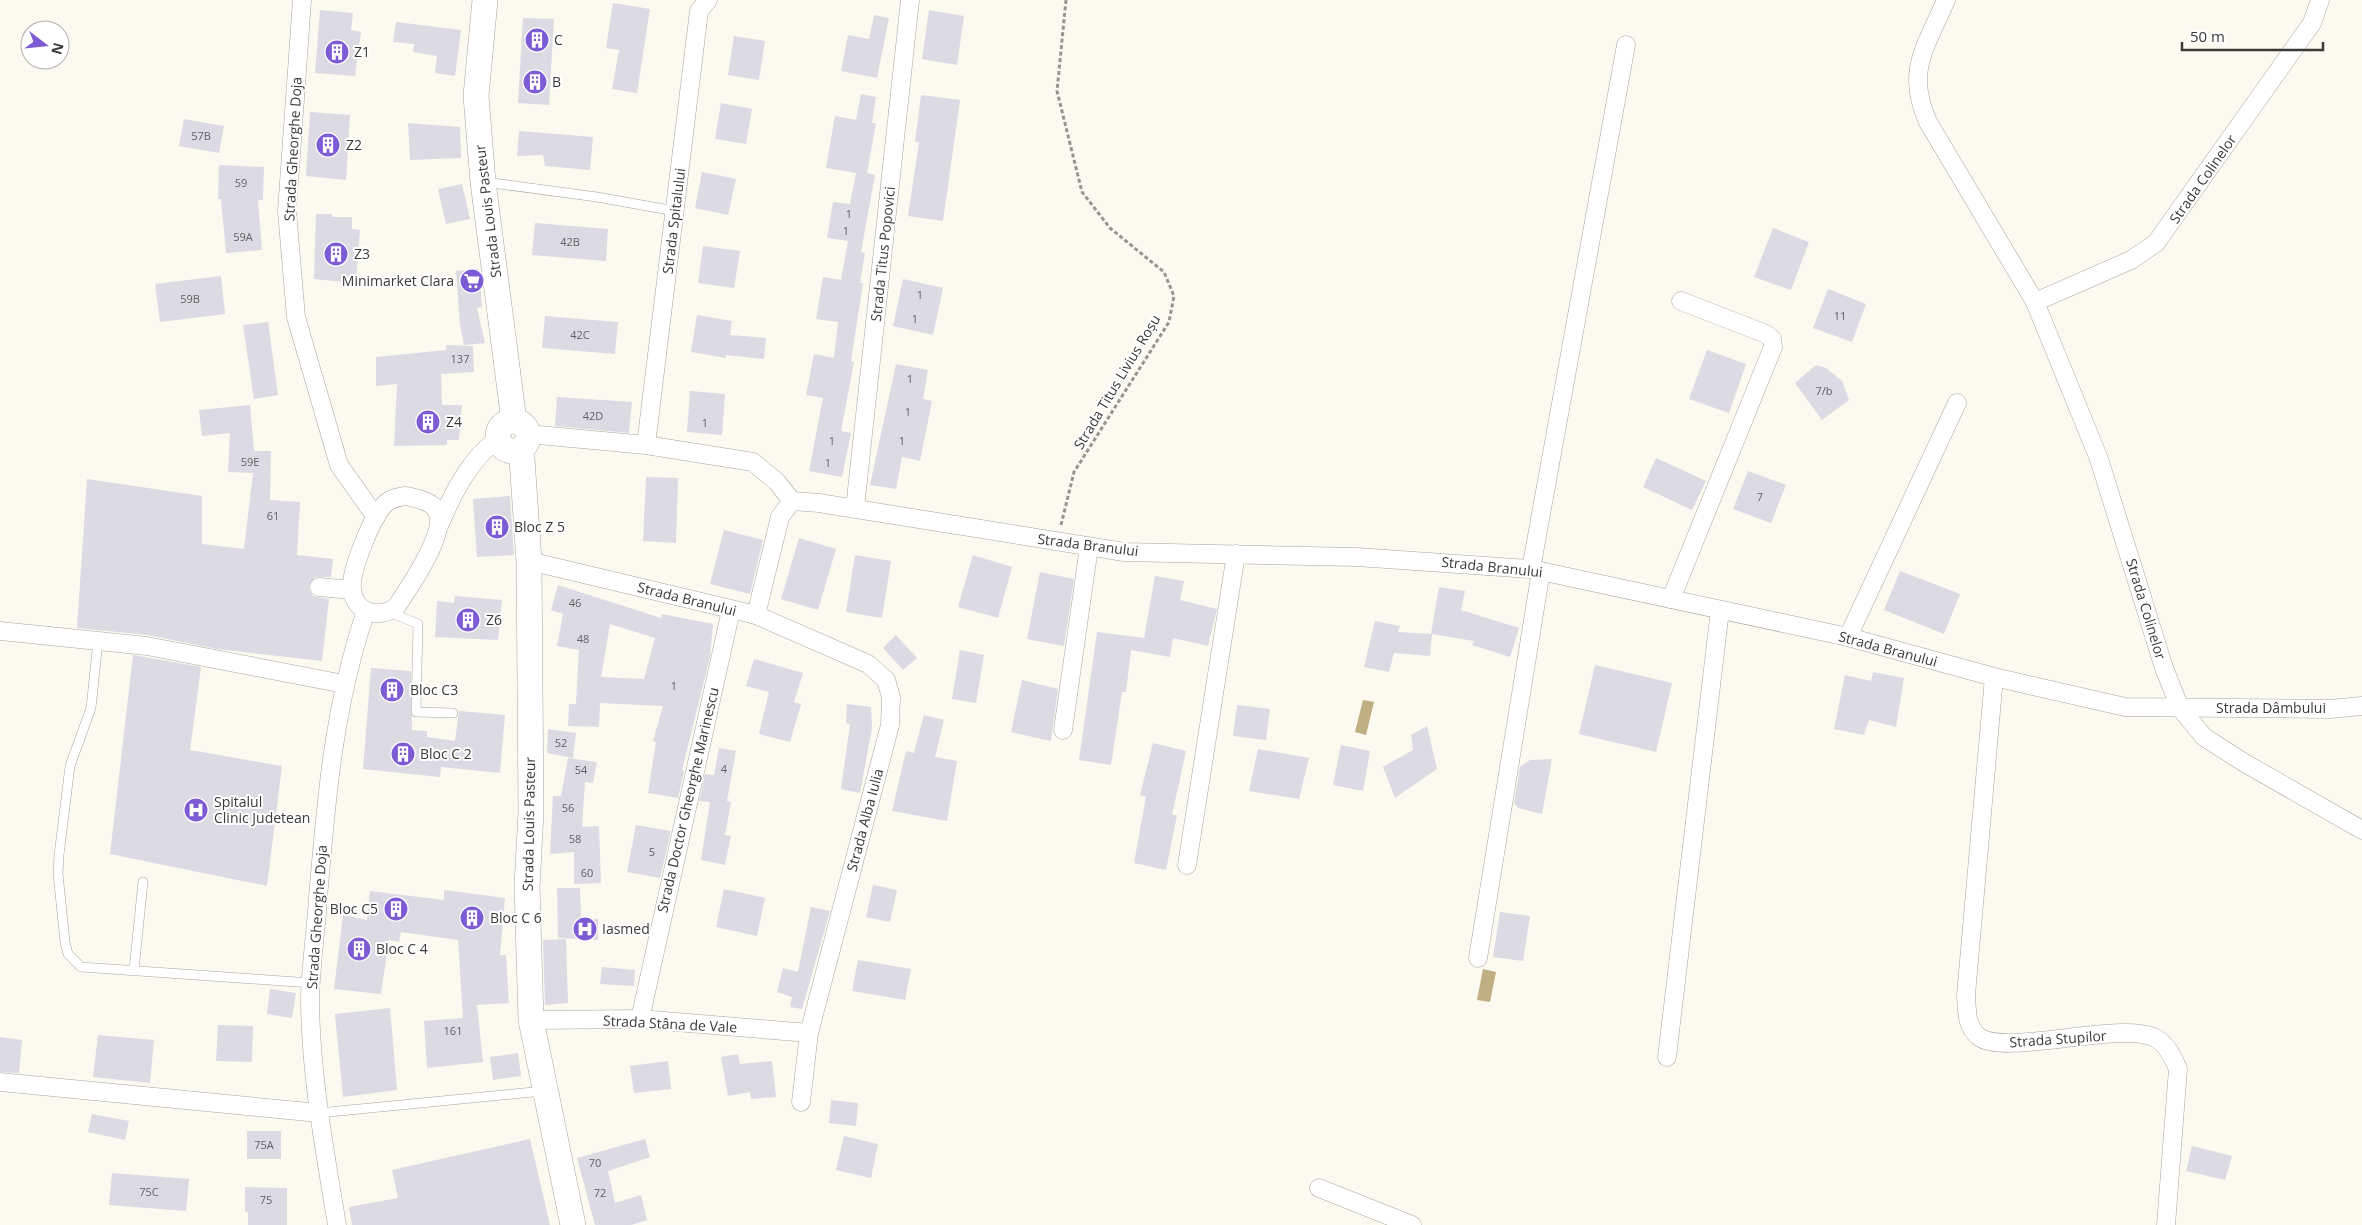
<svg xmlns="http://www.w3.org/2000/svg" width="2362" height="1225" font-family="'Open Sans',sans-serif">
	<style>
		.water { fill: #c0af83 }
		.building { fill: #dcdae3; fill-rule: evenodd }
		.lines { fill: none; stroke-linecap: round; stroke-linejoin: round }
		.lane-casing { stroke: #a8a59d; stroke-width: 10 }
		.street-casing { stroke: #a8a59d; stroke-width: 19 }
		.secondary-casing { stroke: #a8a59d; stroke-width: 26 }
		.path { stroke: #98958f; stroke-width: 3; stroke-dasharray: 4 2.5; stroke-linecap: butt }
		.lane { stroke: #fff; stroke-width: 9 }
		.street { stroke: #fff; stroke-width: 18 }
		.secondary { stroke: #fff; stroke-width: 25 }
		.labels { text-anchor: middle; stroke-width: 4; stroke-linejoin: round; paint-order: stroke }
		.number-label { font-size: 11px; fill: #646262 }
		.poi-label { font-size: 14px; fill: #3c3a37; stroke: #fff; text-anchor: start }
		.street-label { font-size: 14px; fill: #3c3a37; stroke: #fff }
	</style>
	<rect width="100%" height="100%" fill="#fcf9f0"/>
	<!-- water -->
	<g class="water">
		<polygon points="1363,700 1374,702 1366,735 1355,732"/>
		<polygon points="1483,969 1496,972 1490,1002 1477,1000"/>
	</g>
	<!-- building -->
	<g class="building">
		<polygon points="613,3 650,9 637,93 612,89 619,50 606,48"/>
		<polygon points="320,10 353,13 351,30 361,32 355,76 315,73"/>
		<polygon points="929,10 964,16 957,65 922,59"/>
		<polygon points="874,15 889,18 877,78 841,71 848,35 869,39"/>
		<polygon points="523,18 554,19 549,105 518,103"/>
		<polygon points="396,22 461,30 455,76 435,73 437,56 413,52 414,44 393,42"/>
		<polygon points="734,36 765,41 759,80 728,75"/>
		<polygon points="861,94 876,97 872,123 876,123 867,173 875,175 861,252 865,253 860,283 863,283 851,361 854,362 841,431 851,433 842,477 809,471 823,398 806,395 814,354 834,358 838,322 816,319 823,277 841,280 848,241 827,238 833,202 850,204 856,173 826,168 835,116 856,120"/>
		<polygon points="921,95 960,100 943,221 908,216 919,142 915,142"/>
		<polygon points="721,103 752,109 746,144 715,139"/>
		<polygon points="310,112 350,115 346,180 306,176"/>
		<polygon points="184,119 224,126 219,153 179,146"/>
		<polygon points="408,123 460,127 461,158 410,160"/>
		<polygon points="519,131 593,137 590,170 545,166 543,155 517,156"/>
		<polygon points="219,165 264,167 263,200 258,200 262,250 226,253 221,199 218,199"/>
		<polygon points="702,172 736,179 728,215 695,208"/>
		<polygon points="462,184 470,219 446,224 438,189"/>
		<polygon points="316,214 332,214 332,217 352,217 352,229 360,230 356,283 314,279"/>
		<polygon points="535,223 608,229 606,261 532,255"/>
		<polygon points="1773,228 1809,242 1791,290 1754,277"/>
		<polygon points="703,246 740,251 734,288 698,283"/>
		<polygon points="479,269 482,307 477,308 485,343 464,345 460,324 456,271"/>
		<polygon points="221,276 225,314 160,322 155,284"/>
		<polygon points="903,279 943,288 933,335 893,326"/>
		<polygon points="1828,289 1866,304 1852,342 1813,328"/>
		<polygon points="697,315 732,321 730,335 766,338 764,359 726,355 726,358 691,352"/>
		<polygon points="545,316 618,322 615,354 542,348"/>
		<polygon points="268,322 278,395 254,399 243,325"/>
		<polygon points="446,345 473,346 474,372 441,374 442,405 462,405 459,440 447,440 447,445 394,446 397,384 376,386 376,357 446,350"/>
		<polygon points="1707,350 1746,364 1729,413 1689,399"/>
		<polygon points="896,364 928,370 923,399 932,401 920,461 902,457 896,489 870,485"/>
		<polygon points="1816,365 1826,368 1842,381 1849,400 1822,420 1795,383"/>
		<polygon points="690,391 725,394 722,435 687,432"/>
		<polygon points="557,397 632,402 629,433 555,426"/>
		<polygon points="250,405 254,451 271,451 270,500 300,502 297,555 333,559 331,577 315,577 309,586 310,592 313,596 329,599 322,661 217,649 148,635 77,628 87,479 202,496 202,544 244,549 253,473 228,472 230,433 202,436 199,410"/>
		<polygon points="1656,458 1706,481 1692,510 1643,487"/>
		<polygon points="1748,471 1786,485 1771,523 1733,509"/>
		<polygon points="646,477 678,478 676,543 643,541"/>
		<polygon points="510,496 514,555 477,557 473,499"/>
		<polygon points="724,530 763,540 750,594 710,584"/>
		<polygon points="799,538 836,549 818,610 781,599"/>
		<polygon points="855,555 891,561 882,618 846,612"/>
		<polygon points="973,555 1012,567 998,618 958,607"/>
		<polygon points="1900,571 1960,594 1944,634 1884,610"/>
		<polygon points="1040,572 1074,579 1064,646 1027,639"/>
		<polygon points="1155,576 1184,581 1180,600 1217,609 1208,646 1173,638 1170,657 1131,650 1126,692 1122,692 1111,765 1079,760 1097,632 1144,638"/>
		<path d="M558,585L661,618L662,614L713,624L710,657L682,770L684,771L678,798L648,793L656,742L653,741L663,706L600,703L599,727L568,726L569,704H576L579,650L557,646L563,614L551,610ZM610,624L655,638L644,679L601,677Z"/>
		<polygon points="1439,587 1465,591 1461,610 1519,628 1510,657 1472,645 1474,641 1431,634"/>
		<polygon points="455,596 502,600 498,640 435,637 437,601 454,603"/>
		<polygon points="1375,621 1400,626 1398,632 1432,634 1430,656 1394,653 1389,672 1364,667"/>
		<polygon points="896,635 917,658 903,670 883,648"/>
		<polygon points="960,650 984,655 976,703 952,699"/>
		<polygon points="133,655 201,667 190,750 282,766 267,886 110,854"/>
		<polygon points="754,659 803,673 794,702 801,704 790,742 759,734 769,692 746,686"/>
		<polygon points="1595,665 1672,683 1656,752 1579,734"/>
		<polygon points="371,668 411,671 412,730 427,731 427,737 455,741 459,711 505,715 500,773 441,767 440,777 363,769"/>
		<polygon points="1873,672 1904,678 1896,727 1869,720 1864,735 1834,729 1845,675 1871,681"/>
		<polygon points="1022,680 1058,689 1051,741 1011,732"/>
		<polygon points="847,704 871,707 872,728 860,793 841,789 850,724 846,723"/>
		<polygon points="1237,705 1270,709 1266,740 1233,736"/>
		<polygon points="924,715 944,720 935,757 957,761 947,821 892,811 906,751 914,753"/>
		<polygon points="1427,726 1437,769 1395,798 1383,767 1413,750 1411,735"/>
		<polygon points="548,729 576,733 573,758 547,753"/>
		<polygon points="1153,743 1186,751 1172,815 1177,815 1166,870 1134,863 1146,797 1140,795"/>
		<polygon points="1341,745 1370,751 1363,791 1333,785"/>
		<polygon points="719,748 736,751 727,801 731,802 725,835 731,836 725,865 701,860 710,802 699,801 705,774 714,775"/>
		<polygon points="1258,749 1309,758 1299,799 1249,791"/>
		<polygon points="568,758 597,762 593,783 585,782 582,827 599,826 601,883 574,884 574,852 550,854 553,796 561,796"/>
		<polygon points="1552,759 1542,814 1518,808 1514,803 1520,767 1530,760"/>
		<polygon points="636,825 671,831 660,878 627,872"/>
		<polygon points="873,885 897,890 890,922 866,917"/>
		<polygon points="557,888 580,888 581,918 598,919 598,940 558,938"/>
		<polygon points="724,889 765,898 757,936 716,927"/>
		<polygon points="444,890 505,898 500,955 506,955 509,1003 477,1005 483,1062 427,1068 424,1021 463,1018 458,940 401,932 399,942 389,940 381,994 334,989 343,915 367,920 370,891 444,900"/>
		<polygon points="811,907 830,911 802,1009 790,1007 792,997 777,992 783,968 798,972"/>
		<polygon points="1500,912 1530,916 1523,961 1493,957"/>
		<polygon points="566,939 568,1003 545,1005 543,940"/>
		<polygon points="858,960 911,969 905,1000 852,991"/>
		<polygon points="602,967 635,970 634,986 600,984"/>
		<polygon points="270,989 296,993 292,1018 267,1014"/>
		<polygon points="390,1008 397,1090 343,1097 335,1014"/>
		<polygon points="218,1025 253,1026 252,1062 216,1061"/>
		<polygon points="98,1035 154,1040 150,1083 93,1077"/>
		<polygon points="0,1037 22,1040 19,1073 0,1072"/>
		<polygon points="518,1053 521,1076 493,1080 490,1057"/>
		<polygon points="738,1054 740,1064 772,1061 776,1097 751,1099 750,1092 728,1096 721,1057"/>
		<polygon points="668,1061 671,1089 634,1093 630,1066"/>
		<polygon points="831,1100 858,1103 856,1126 829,1123"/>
		<polygon points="92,1114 129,1121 125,1140 88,1132"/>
		<rect x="247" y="1131" width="34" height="28"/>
		<polygon points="844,1136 878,1144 871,1178 836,1170"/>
		<polygon points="530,1139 550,1225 352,1225 349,1207 398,1198 392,1170"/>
		<polygon points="645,1139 650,1157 608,1171 615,1203 641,1195 647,1220 631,1225 595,1225 577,1158"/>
		<polygon points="2192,1146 2232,1156 2225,1180 2186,1171"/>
		<polygon points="112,1173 189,1179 186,1211 109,1205"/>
		<polygon points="245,1187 287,1188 287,1225 248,1225 248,1212 245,1212"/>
	</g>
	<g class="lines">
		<defs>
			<g id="lane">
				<polyline points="485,182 597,197 675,211"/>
				<polyline points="390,612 418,624 416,712 453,713"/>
				<polyline points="98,641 91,708 70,766 59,855 58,874 65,942 68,954 81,967 312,983"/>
				<polyline points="134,970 143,882"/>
				<polyline points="319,1113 543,1091"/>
			</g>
			<g id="street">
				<polyline points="302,0 287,211 296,317 339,465 376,517"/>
				<path d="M1946,0C1926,47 1905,71 1928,122L2035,302L2099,459L2164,668L2180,708L2204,737L2243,762L2362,830"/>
				<polyline points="2035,302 2131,260 2156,243 2312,23 2320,0"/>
				<polyline points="528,434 646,445 753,462 777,482 792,501"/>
				<polyline points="646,445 699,11 708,0"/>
				<path d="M406,496C416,498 432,501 437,511C448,533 409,587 397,606C380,620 354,613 352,589C350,571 372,517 385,504C391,498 398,497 406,496Z"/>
				<polyline points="855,508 910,0"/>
				<path d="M439,526C452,495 470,458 498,439"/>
				<polyline points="529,561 756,615 868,664 886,680 891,697 890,725 809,1033 801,1102"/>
				<polyline points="1531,569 1626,45"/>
				<polyline points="319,587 352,590"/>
				<polyline points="1671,599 1773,347 1772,339 1766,334 1681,301"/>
				<polyline points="756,615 780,517 792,501 819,503 1124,552 1357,557 1531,569 1848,637 1994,677 2125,707 2330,709 2362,706"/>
				<polyline points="0,631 147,646 344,684"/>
				<polyline points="1848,637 1957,403"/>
				<path d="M1994,677L1966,995C1967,1010 1966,1027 1979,1037C2005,1056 2117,1022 2153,1037C2166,1042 2173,1057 2178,1069L2166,1225"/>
				<polyline points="1063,730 1089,547"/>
				<polyline points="1187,865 1236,554"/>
				<polyline points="1478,958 1541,571"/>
				<polyline points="640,1019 731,610"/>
				<polyline points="531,1020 640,1019 809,1033"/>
				<polyline points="1667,1057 1720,610"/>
				<polyline points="0,1082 319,1113"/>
				<polyline points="1319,1188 1412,1225"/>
				<path d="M337,1225C325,1152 311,1078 310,1003C310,969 316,933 318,898C326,800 334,704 366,611"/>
			</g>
			<g id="secondary">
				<polyline points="485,0 476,96 483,182 514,421"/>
				<circle cx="513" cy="436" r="15"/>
				<polyline points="519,450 522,459 529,561 531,812 527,887 531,1020 573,1225"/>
			</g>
		</defs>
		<!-- lane casing -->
		<use href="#lane" class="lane-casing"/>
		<!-- street casing -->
		<use href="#street" class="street-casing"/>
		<!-- secondary casing -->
		<use href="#secondary" class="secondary-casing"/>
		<!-- path -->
		<polyline class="path" points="1061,525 1074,472 1169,322 1174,296 1164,272 1110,228 1082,192 1057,91 1066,0"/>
		<!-- lane -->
		<use href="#lane" class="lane"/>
		<!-- street -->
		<use href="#street" class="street"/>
		<!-- secondary -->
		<use href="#secondary" class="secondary"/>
	</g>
	<!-- icons -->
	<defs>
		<symbol id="building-disc" viewBox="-11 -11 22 22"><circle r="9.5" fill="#7d5bd5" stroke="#fff"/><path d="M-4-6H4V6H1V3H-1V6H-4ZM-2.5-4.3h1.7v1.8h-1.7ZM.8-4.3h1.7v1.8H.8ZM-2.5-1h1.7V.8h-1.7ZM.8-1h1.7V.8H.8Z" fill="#fff"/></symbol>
		<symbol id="supermarket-disc" viewBox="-11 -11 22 22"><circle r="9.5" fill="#7d5bd5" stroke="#fff"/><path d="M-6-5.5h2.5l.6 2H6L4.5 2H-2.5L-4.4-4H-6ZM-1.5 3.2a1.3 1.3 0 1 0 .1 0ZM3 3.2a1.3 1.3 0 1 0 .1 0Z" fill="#fff"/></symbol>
		<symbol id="hospital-disc" viewBox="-11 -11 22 22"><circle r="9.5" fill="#7d5bd5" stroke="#fff"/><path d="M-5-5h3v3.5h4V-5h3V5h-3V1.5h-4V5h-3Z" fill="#fff"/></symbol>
	</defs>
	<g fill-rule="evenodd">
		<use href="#building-disc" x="523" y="26" width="28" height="28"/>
		<use href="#building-disc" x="323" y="38" width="28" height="28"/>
		<use href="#building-disc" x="521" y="68" width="28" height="28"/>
		<use href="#building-disc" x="314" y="131" width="28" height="28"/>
		<use href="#building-disc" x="322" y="240" width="28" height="28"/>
		<use href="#supermarket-disc" x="458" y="267" width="28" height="28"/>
		<use href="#building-disc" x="414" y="408" width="28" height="28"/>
		<use href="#building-disc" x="483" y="513" width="28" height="28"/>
		<use href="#building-disc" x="454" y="606" width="28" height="28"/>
		<use href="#building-disc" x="378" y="676" width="28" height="28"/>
		<use href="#building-disc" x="389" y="740" width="28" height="28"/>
		<use href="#hospital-disc" x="182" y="796" width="28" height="28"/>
		<use href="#building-disc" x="382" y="895" width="28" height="28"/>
		<use href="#building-disc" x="458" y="904" width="28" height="28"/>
		<use href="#hospital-disc" x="571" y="915" width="28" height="28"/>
		<use href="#building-disc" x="345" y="935" width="28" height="28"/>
	</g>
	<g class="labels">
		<!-- number labels -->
		<g class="number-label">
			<text x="201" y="140">57B</text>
			<text x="241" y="187">59</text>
			<text x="849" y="218">1</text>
			<text x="846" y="235">1</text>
			<text x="243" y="241">59A</text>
			<text x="570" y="246">42B</text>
			<text x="920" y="299">1</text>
			<text x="190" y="303">59B</text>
			<text x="1840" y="320">11</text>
			<text x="915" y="323">1</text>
			<text x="580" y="339">42C</text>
			<text x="460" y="363">137</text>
			<text x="910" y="383">1</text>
			<text x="1824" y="395">7/b</text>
			<text x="908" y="416">1</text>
			<text x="593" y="420">42D</text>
			<text x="705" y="427">1</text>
			<text x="832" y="445">1</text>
			<text x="902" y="445">1</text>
			<text x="250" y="466">59E</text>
			<text x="828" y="467">1</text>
			<text x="1760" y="501">7</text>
			<text x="273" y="520">61</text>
			<text x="575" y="607">46</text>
			<text x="583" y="643">48</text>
			<text x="674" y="690">1</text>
			<text x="561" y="747">52</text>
			<text x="724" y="773">4</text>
			<text x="581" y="774">54</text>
			<text x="568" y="812">56</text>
			<text x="575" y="843">58</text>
			<text x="652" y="856">5</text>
			<text x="587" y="877">60</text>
			<text x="453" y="1035">161</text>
			<text x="264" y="1149">75A</text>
			<text x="595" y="1167">70</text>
			<text x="149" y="1196">75C</text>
			<text x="600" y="1197">72</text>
			<text x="266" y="1204">75</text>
		</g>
		<!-- poi labels -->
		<g class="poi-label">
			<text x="554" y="45">C</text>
			<text x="354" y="57">Z1</text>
			<text x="552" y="87">B</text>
			<text x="346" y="150">Z2</text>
			<text x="354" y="259">Z3</text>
			<text x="454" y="286" text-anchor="end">Minimarket Clara</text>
			<text x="446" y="427">Z4</text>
			<text x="514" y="532">Bloc Z 5</text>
			<text x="486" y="625">Z6</text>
			<text x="410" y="695">Bloc C3</text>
			<text x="420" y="759">Bloc C 2</text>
			<text x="214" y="807">Spitalul<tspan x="214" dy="16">Clinic Judetean</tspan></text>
			<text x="378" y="914" text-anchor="end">Bloc C5</text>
			<text x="490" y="923">Bloc C 6</text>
			<text x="602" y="934">Iasmed</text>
			<text x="376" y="954">Bloc C 4</text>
		</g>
		<!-- street labels -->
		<g class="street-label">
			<text transform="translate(293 149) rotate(-87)" y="5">Strada Gheorghe Doja</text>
			<text transform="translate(2203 179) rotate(-55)" y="5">Strada Colinelor</text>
			<text transform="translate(488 211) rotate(-97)" y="5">Strada Louis Pasteur</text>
			<text transform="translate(674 221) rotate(-83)" y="5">Strada Spitalului</text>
			<text transform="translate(883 254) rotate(-84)" y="5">Strada Titus Popovici</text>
			<text transform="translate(1117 382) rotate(-59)" y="5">Strada Titus Livius Roșu</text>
			<text transform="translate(1088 545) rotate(7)" y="5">Strada Branului</text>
			<text transform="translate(1492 567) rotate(6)" y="5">Strada Branului</text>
			<text transform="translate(687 599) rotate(14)" y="5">Strada Branului</text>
			<text transform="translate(2146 609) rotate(73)" y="5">Strada Colinelor</text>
			<text transform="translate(1888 649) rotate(15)" y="5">Strada Branului</text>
			<text x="2271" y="713">Strada Dâmbului</text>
			<text transform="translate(688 800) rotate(-77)" y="5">Strada Doctor Gheorghe Marinescu</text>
			<text transform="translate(865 820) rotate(-75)" y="5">Strada Alba Iulia</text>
			<text transform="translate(529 824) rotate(-89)" y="5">Strada Louis Pasteur</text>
			<text transform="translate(317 917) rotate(-86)" y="5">Strada Gheorghe Doja</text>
			<text transform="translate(670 1024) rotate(3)" y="5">Strada Stâna de Vale</text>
			<text transform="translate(2058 1039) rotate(-4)" y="5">Strada Stupilor</text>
		</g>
	</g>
	<!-- north arrow -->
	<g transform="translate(45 45) rotate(106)"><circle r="24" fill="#ffffff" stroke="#b1b0af"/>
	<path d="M0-4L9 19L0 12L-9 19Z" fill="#7d5bd5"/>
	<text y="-8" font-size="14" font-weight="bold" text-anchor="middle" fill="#3c3a37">N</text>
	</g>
	<!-- scale -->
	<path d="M2182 42v8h141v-8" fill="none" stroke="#3c3a37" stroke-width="2.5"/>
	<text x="2190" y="42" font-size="15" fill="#3c3a37" stroke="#ffffff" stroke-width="4" paint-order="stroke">50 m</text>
</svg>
